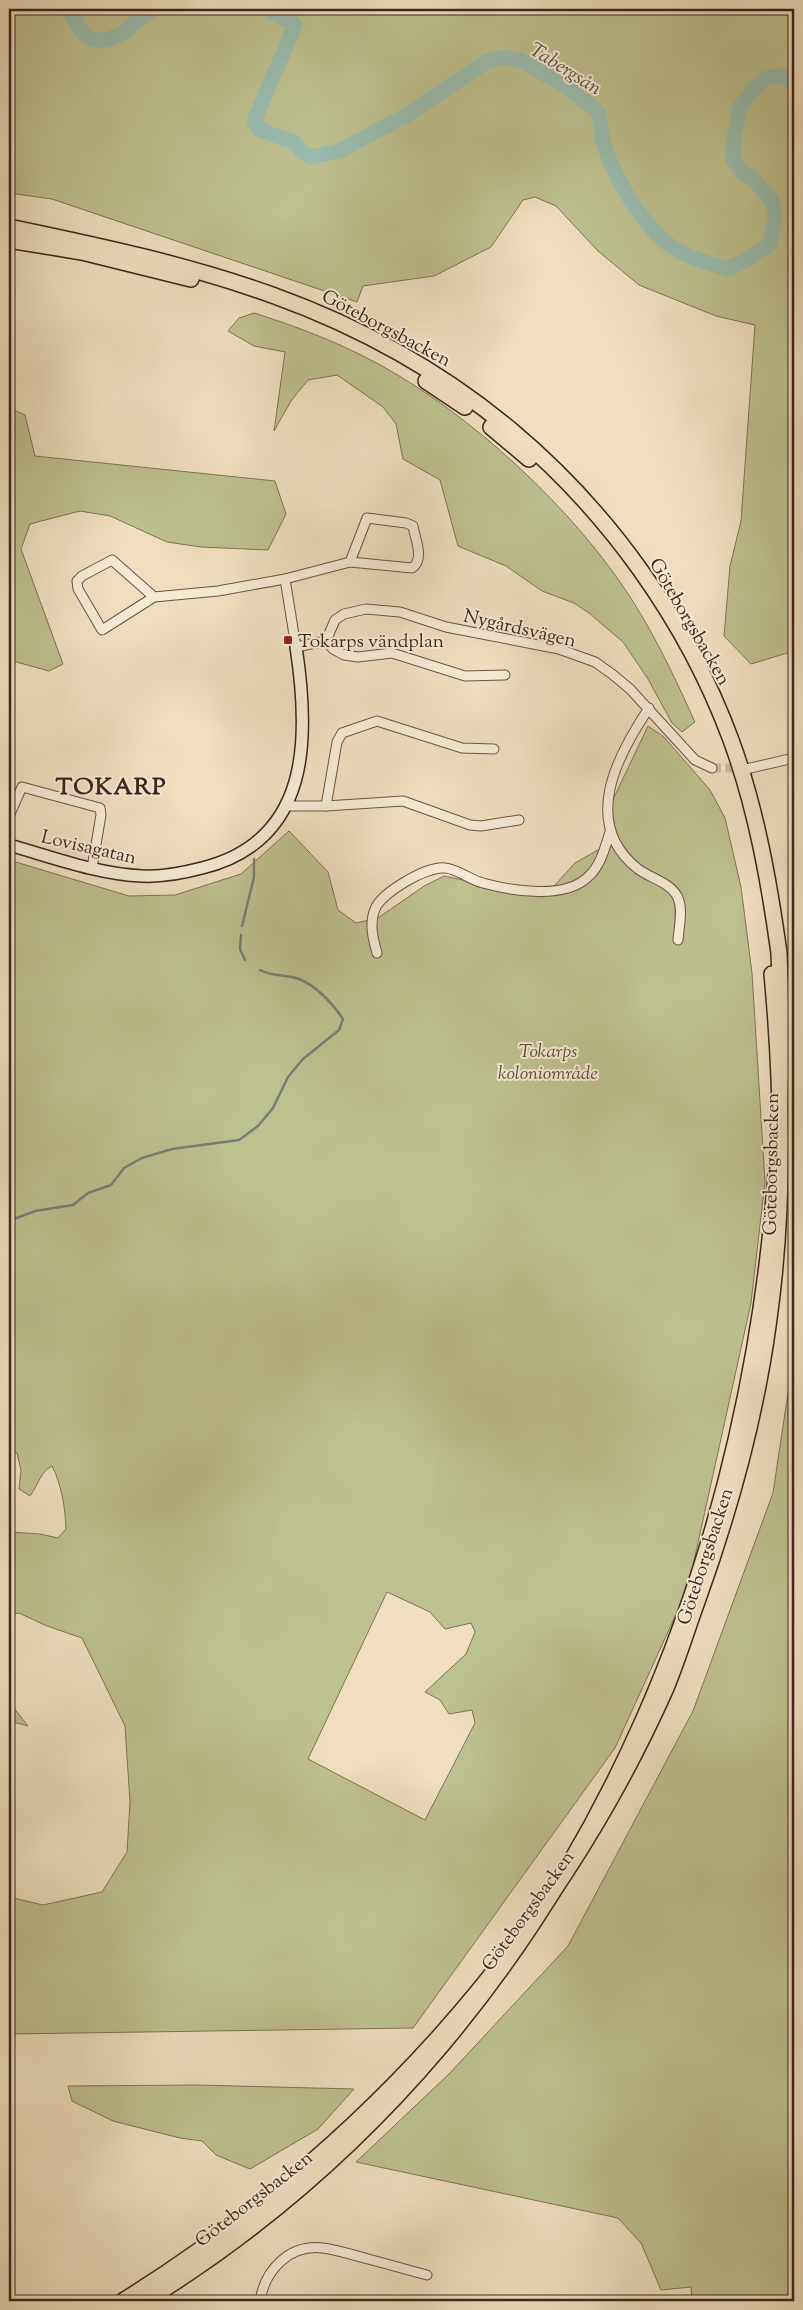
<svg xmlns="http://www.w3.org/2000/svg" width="803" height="2310" font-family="'Sorts Mill Goudy',serif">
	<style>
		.green { fill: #bdc08f; stroke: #7c7355; fill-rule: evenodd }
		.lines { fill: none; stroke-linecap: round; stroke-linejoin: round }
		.stream { stroke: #748074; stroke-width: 2.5 }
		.river { stroke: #9abcaf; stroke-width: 15 }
		.street-tunnel { stroke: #ccb99d; stroke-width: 9; stroke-dasharray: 9 4.5; stroke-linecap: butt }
		.street-casing { stroke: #695444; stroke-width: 11 }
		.secondary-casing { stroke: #3c261b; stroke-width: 14 }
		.highway-casing { stroke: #3c261b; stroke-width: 18 }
		.street { stroke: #f5ead5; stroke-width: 9 }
		.secondary { stroke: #f5ead5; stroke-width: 11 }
		.highway { stroke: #f0debe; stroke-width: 15 }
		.poi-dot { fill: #8f2418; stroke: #f5ead5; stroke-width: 2 }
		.labels { text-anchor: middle; stroke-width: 4; stroke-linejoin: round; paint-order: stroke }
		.street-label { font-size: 19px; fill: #3c261b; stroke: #f5ead5 }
		.poi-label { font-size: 19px; fill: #3c261b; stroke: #f5ead5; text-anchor: start }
		.park-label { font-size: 19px; font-style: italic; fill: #5c4c38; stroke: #f5ead5 }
		.water-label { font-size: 20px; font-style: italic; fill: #544c40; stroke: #f5ead5 }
		.district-label { font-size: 24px; font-weight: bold; letter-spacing: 1px; fill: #3c261b; stroke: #f5ead5 }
	</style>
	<rect width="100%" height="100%" fill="#f0debe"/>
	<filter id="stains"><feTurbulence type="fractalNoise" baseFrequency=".004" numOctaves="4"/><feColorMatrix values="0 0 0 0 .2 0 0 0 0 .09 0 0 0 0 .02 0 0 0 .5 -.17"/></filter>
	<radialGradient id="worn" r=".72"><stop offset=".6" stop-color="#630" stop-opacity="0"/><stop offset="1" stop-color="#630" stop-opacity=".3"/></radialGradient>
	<!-- green -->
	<g class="green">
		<polygon points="9,9 794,9 794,651 751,664 724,636 730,566 741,521 755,325 716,316 639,285 598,251 556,206 535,197 523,200 491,247 434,276 363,286 357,302 52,199 9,193"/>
		<path d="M254,313C289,324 324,337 357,353C453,399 559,494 620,582C651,626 673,674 695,722L682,732L672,723L648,679L623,642L589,613L574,603L542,591L506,566L458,546L440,480L403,459L396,424L383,407L337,375L308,380L291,401L274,431L285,352L254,346L228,331L239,318Z"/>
		<polygon points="9,408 25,415 35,456 275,481 286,514 268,550 201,547 167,542 110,516 80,511 30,524 21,549 63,664 49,671 9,660"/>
		<path d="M648,726L664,737L710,790L725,818L741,887L752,973L765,1182L751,1303L688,1588L615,1748L413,2028L9,2034V1897L43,1905L102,1892L127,1852L130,1802L125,1726L82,1638L47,1626L19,1613L9,1615V1532L40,1534L58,1538L66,1529C65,1507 62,1486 52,1466C40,1472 39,1484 30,1496L19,1489L21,1470L17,1453L9,1452V860L129,896L175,895L241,874L289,831L328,872L338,910L356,923L378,918L424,886L444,876L544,897L575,863L617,839L608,810ZM387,1592L430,1612L445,1629L471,1623L475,1632L466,1654L425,1692L440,1700L449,1714L472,1710L475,1723L425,1820L308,1759Z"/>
		<polygon points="788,915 794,918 794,967 792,973"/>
		<polygon points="794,1353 794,2301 692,2301 691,2287 661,2290 641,2243 618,2218 356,2162 449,2074 568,1946 693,1711 773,1493"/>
		<polygon points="9,1702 28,1726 9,1721"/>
		<polygon points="197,2085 354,2089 318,2129 250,2169 216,2155 202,2141 180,2138 113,2121 72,2101 68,2086"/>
	</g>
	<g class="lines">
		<!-- stream -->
		<g class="stream">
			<polyline points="242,926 254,877 254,859"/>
			<polyline points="241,935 240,949 245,960"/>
			<path d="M9,1221L35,1211L73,1205L88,1193L111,1185L124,1168L142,1158L172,1149L239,1140L258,1126L273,1108L288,1077L303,1059L339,1030L343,1019C332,1003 316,986 299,979C286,974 272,977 260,970"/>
		</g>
		<!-- river -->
		<g class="river">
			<path d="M69,9C77,26 86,46 108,39C113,37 119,36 123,33C134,24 142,15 155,9"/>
			<path d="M267,9L295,25L254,121L260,130L294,142L301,151L310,157L339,151L407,115L487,61L506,57L520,60L565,86L599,112C600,122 601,133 603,142C613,175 640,222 667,243C684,257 707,262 727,269L750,258L770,244L775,218L772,201L757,183L742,172L733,159L734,139L740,107L751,92L767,77L786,76L794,87"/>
		</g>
		<!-- street-tunnel -->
		<polyline class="street-tunnel" points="712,768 744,768"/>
		<defs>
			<g id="street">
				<path d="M350,562L367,518L406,523L413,526C415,539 425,559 412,568L350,562L285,579L296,647L326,641L335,620L344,614L366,609L400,612L446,627L559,649L595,662L612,674L630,689L695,760L712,768"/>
				<polyline points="154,597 112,560 82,576 77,581 78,589 102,630 154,597 218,591 285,579"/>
				<polyline points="326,641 333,649 344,655 358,657 392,653 465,676 505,675"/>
				<path d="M649,708C616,757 581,824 638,869C650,878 672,883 678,898C683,910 679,927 678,940"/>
				<polyline points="746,769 794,758"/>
				<polyline points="285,806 326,806 403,801 470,825 481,826 519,820"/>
				<polyline points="326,806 337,742 342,733 377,721 462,748 494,749"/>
				<polyline points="9,816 22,787 100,808 101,815 92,868"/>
				<path d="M377,953C373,939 369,923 375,909C382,892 427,866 445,868C458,869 470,880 483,883C512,891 566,900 589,876C601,865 605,847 610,832"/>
				<path d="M260,2301C265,2270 289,2244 323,2248C338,2250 353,2255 368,2259C388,2264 407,2270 427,2275"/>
			</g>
			<path id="secondary" d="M9,845C52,857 97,874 142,876C162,877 183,873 202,868C311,841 310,738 296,647"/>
			<g id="highway">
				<path d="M9,227C197,266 359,303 511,430C608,511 687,621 731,740C756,808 769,881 779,953C803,1486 603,2019 145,2301"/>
				<polyline points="9,240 82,252 191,279"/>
				<polyline points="426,381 465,407"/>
				<polyline points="491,427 529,459"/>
				<path d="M123,2301C360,2153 552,1944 666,1688C678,1659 687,1629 698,1599C730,1510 755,1420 768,1326C785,1209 783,1091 772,974"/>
			</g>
		</defs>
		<!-- street casing -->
		<use href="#street" class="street-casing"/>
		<!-- secondary casing -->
		<use href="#secondary" class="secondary-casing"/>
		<!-- highway casing -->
		<use href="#highway" class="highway-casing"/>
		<!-- street -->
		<use href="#street" class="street"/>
		<!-- secondary -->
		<use href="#secondary" class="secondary"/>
		<!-- highway -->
		<use href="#highway" class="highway"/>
	</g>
	<!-- markers -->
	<rect class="poi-dot" x="283" y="635" width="10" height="10" rx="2.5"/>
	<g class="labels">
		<!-- street labels -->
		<g class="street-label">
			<text transform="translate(387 327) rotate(28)" y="7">Göteborgsbacken</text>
			<text transform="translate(691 621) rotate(60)" y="7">Göteborgsbacken</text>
			<text transform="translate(520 627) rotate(13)" y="7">Nygårdsvägen</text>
			<text transform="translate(89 846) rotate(13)" y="7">Lovisagatan</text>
			<text transform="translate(770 1164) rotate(-89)" y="7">Göteborgsbacken</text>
			<text transform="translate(704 1556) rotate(-72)" y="7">Göteborgsbacken</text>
			<text transform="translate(527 1910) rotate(-54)" y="7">Göteborgsbacken</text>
			<text transform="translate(253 2198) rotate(-38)" y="7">Göteborgsbacken</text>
		</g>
		<!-- poi labels -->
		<g class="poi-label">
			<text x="298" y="647">Tokarps vändplan</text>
		</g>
		<!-- park labels -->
		<g class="park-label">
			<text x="548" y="1057">Tokarps<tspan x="548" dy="22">koloniområde</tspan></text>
		</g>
		<!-- water labels -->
		<g class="water-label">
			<text transform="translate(566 68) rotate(32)" y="7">Tabergsån</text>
		</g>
		<!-- district labels -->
		<g class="district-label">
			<text x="111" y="794">TOKARP</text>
		</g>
	</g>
	<!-- margin -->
	<rect width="803" height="2310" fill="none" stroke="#f0debe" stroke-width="30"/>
	<rect x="10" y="10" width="783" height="2290" fill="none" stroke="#3c261b" stroke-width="2.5"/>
	<rect x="15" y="15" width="773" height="2280" fill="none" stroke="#3c261b"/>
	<rect width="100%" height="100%" filter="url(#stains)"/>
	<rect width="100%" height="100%" fill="url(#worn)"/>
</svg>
